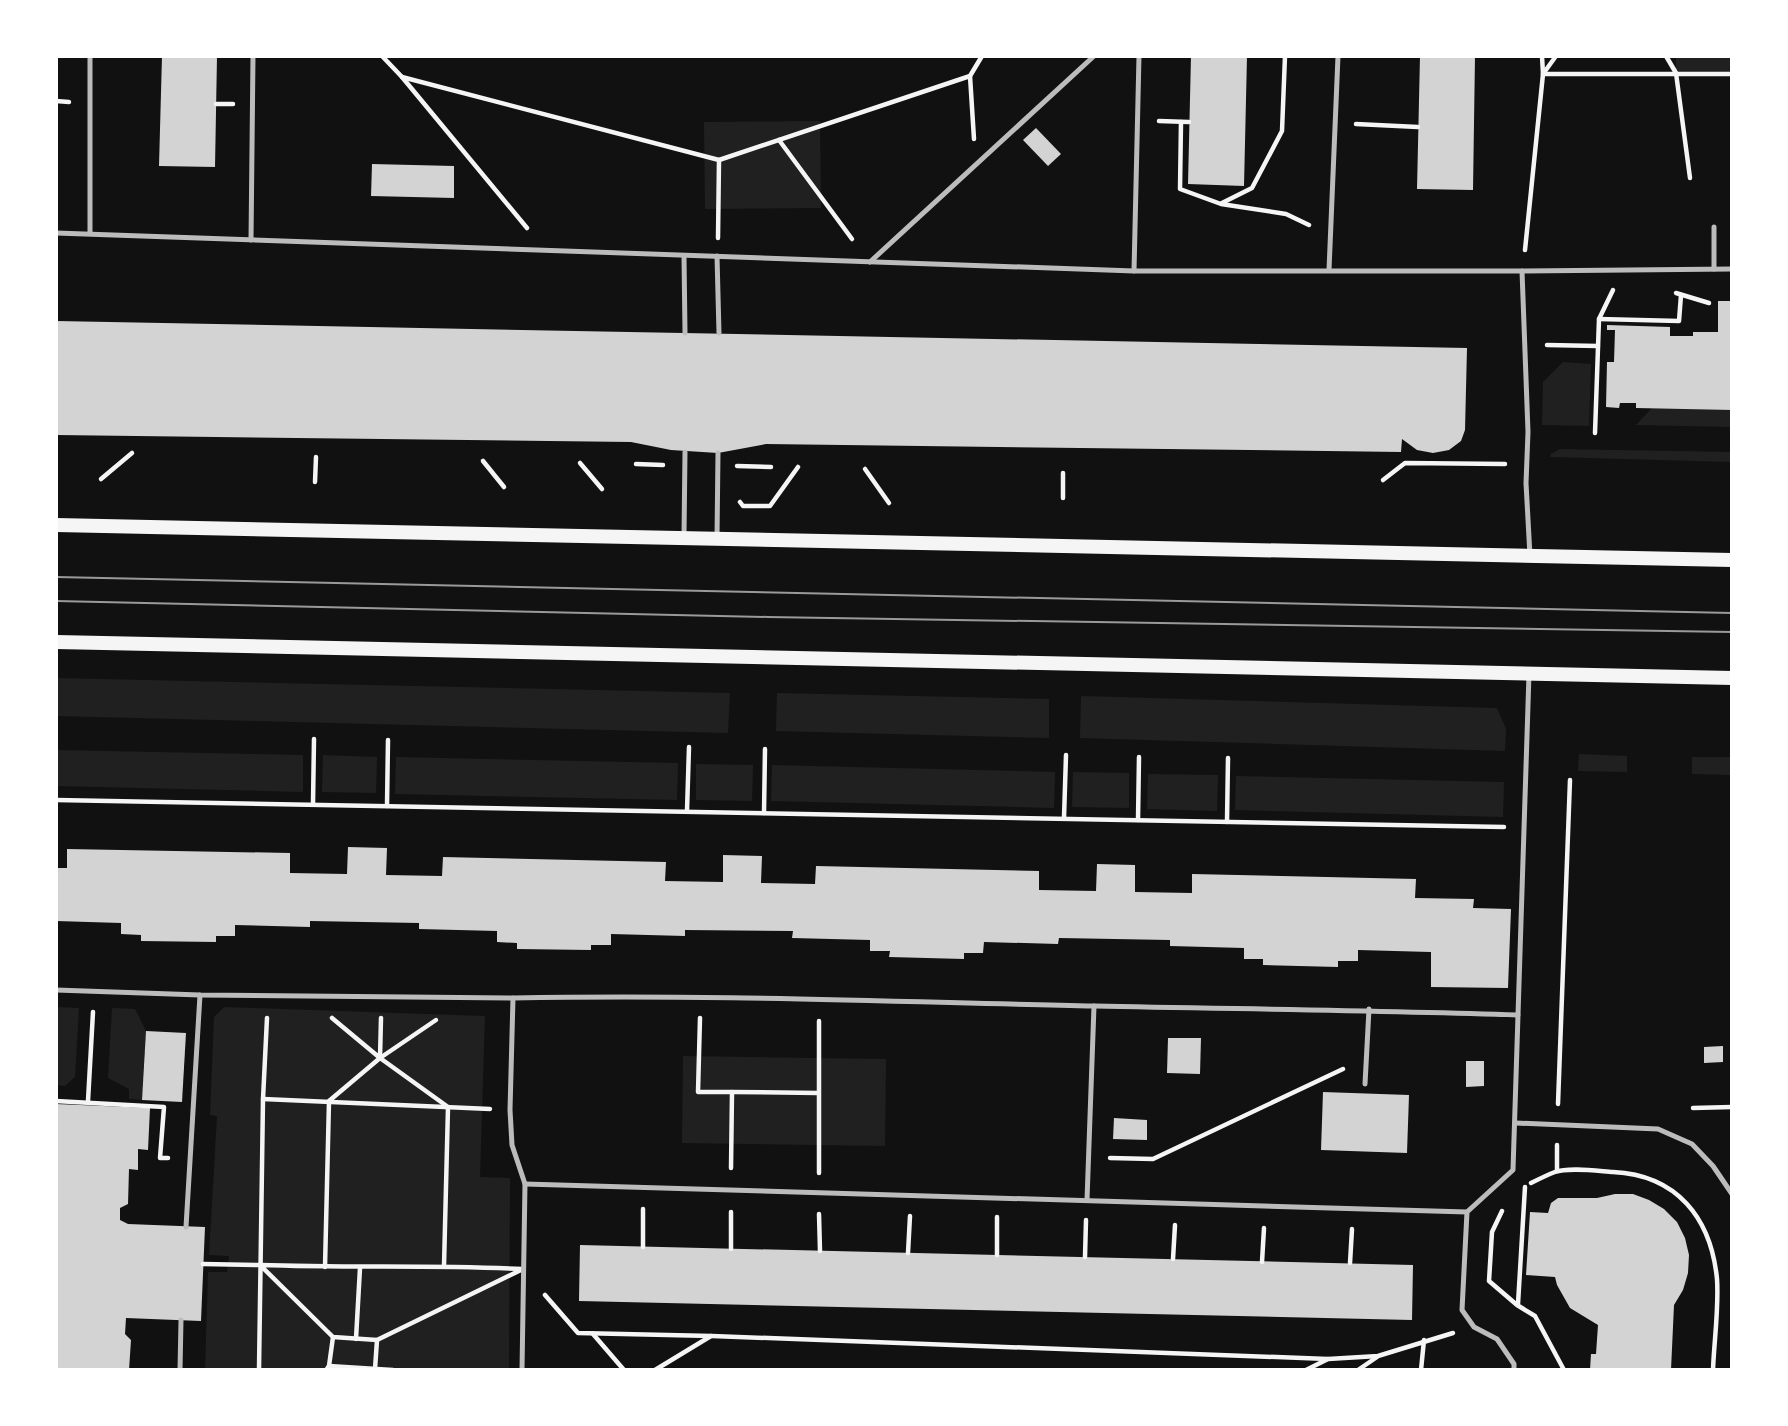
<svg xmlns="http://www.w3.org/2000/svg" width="1788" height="1426" font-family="Inter,sans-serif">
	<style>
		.green { fill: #202020 }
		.building { fill: #d3d3d3 }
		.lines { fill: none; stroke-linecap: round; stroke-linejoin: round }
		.path { stroke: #f5f5f5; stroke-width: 4.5 }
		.service { stroke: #bcbcbc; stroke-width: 5 }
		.secondary { stroke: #f5f5f5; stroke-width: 14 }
		.tram { stroke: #9a9a9a; stroke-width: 2 }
	</style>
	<rect width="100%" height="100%" fill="#111"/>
	<!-- green -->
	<g class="green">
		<polygon points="1676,56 1732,56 1732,74 1676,73"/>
		<polygon points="820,121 821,208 705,209 704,122"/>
		<polygon points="1563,362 1591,364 1589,426 1542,425 1543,382"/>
		<polygon points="1652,408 1732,410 1732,427 1636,425"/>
		<polygon points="1560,449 1732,452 1732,462 1550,457 1551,454"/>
		<polygon points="56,678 730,693 728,733 56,716"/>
		<polygon points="777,693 1049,699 1049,738 776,731"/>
		<polygon points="1081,696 1497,708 1506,729 1505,751 1080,738"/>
		<polygon points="56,750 303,755 303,792 56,786"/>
		<polygon points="1579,754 1627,756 1627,772 1578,771"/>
		<polygon points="323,755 377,757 376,793 322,792"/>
		<polygon points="396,757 678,763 677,800 395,794"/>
		<polygon points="1692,757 1732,757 1732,775 1692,774"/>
		<polygon points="696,764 753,765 752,801 696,800"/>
		<polygon points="772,765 1055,772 1054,808 771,801"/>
		<polygon points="1073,772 1129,773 1129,808 1072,807"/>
		<polygon points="1148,774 1218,775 1217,811 1147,809"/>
		<polygon points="1236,776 1504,782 1503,817 1235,810"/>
		<polygon points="56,1007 79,1008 75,1077 65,1086 56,1085"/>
		<polygon points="224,1007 485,1016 480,1177 510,1178 509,1370 205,1370 208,1272 227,1272 229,1256 209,1255 217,1116 210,1115 214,1017"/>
		<polygon points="112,1008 135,1009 146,1031 142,1100 129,1099 129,1089 108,1078"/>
		<polygon points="683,1056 886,1059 885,1146 682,1143"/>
	</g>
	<!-- building -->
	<g class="building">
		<polygon points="162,56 217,56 215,167 159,166"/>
		<polygon points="1191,56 1247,56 1244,186 1188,184"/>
		<polygon points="1420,56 1475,56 1473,190 1417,189"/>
		<polygon points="1036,128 1061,154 1048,166 1023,140"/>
		<polygon points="372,164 454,166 454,198 371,196"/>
		<polygon points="1718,301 1732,301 1732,410 1636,408 1636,403 1620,403 1619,408 1606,407 1607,362 1614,362 1615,330 1607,330 1607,325 1670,327 1670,336 1693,336 1693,332 1718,332"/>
		<polygon points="56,321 1467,348 1465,430 1461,441 1449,450 1433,453 1417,450 1402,439 1401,452 766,444 718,453 671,450 631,442 56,435"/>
		<polygon points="348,847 387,848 386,875 442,876 443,857 666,862 665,881 723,882 723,855 762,856 761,883 815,884 816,866 1039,871 1039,890 1096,891 1097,864 1135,865 1135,892 1192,893 1192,874 1416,879 1415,898 1474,899 1473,908 1511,909 1508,988 1431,987 1431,952 1358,950 1358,961 1338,961 1338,967 1263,965 1263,959 1244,959 1244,948 1170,946 1170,940 1059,938 1058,944 984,942 983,953 964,953 964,959 889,957 890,951 870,951 870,940 792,938 793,931 685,930 685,936 611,934 611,945 591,945 591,950 517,949 517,943 497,942 497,931 419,929 419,923 310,921 310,927 235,925 235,936 216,936 216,942 141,941 141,935 121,934 121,923 56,921 56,868 67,868 67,849 290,853 290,873 347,874"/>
		<polygon points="146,1031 186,1033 182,1102 142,1100"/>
		<polygon points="1168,1038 1201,1038 1200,1074 1167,1073"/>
		<polygon points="1723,1046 1723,1062 1704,1063 1704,1047"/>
		<polygon points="1466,1061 1484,1061 1484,1086 1466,1087"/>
		<polygon points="1323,1092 1409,1095 1407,1153 1321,1150"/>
		<polygon points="56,1104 150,1108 148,1150 138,1149 138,1170 129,1169 128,1204 120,1208 120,1220 128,1224 205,1227 201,1321 126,1318 125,1334 131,1340 129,1370 56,1370"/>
		<polygon points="1114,1118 1147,1120 1147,1140 1113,1139"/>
		<polygon points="1615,1194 1633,1194 1649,1200 1664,1209 1677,1222 1685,1238 1689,1255 1688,1273 1683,1290 1674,1305 1671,1370 1590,1370 1591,1354 1596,1354 1598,1325 1570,1308 1557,1285 1555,1277 1526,1275 1530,1212 1548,1213 1551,1203 1558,1198 1597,1198"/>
		<polygon points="580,1245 1413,1265 1412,1320 579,1301"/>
	</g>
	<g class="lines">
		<!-- path -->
		<g class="path">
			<polyline points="382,56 402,77 527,228"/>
			<polyline points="1666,56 1676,73 1690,178"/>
			<polyline points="1543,74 1732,74"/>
			<polyline points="1543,74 1556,56"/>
			<polyline points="402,77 719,160 718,238"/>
			<polyline points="56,101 69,102"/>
			<polyline points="216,104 233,104"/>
			<polyline points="1159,121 1189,122"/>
			<polyline points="1181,122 1180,189 1221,204 1286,214 1309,225"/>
			<polyline points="1356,124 1418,127"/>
			<polyline points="974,139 970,76 982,56"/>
			<polyline points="779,140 852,239"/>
			<polyline points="719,160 970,76"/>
			<polyline points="1222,203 1252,188 1282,131 1285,56"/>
			<polyline points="1525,250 1543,74 1542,56"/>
			<polyline points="1676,293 1709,303"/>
			<polyline points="1599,319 1679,321 1681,295"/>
			<polyline points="1547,345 1598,346"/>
			<polyline points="1595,433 1599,319 1613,290"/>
			<polyline points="483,461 504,487"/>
			<polyline points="580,463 602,489"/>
			<polyline points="636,464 663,465"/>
			<polyline points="737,466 771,467"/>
			<polyline points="865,469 889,503"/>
			<polyline points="101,479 132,453"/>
			<polyline points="1383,480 1405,463 1505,464"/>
			<polyline points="315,482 316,457"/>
			<polyline points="1063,498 1063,473"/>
			<polyline points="740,502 743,506 770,506 798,467"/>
			<polyline points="56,800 1504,827"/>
			<polyline points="313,804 314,739"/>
			<polyline points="387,806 388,740"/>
			<polyline points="687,811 689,747"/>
			<polyline points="764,813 765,749"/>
			<polyline points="1064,818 1066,755"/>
			<polyline points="1138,820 1139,757"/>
			<polyline points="1227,822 1228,758"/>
			<polyline points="332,1018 380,1058 381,1018"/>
			<polyline points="700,1018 698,1092 732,1092 731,1168"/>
			<polyline points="436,1020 380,1058 448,1107 444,1266"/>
			<polyline points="819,1021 819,1173"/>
			<polyline points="732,1092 818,1093"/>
			<polyline points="263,1099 490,1109"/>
			<polyline points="56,1101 164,1107 160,1158 168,1158"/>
			<polyline points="88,1101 93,1012"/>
			<polyline points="1558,1104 1570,780"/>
			<polyline points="1693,1108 1732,1107"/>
			<polyline points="1557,1145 1557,1171"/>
			<polyline points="1110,1158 1153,1159 1343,1069"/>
			<path d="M1531,1183C1539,1179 1547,1175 1555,1172C1569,1167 1598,1171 1613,1172C1677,1175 1711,1218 1717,1279C1719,1309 1714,1341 1713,1370"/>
			<polyline points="643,1209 643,1247"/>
			<polyline points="1502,1211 1492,1232 1489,1281 1517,1305 1535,1316 1564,1370"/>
			<polyline points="731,1212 731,1249"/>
			<polyline points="819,1214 820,1251"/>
			<polyline points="908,1253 910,1216"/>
			<polyline points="997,1255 997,1217"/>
			<polyline points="1085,1257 1086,1220"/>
			<polyline points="1173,1259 1175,1225"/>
			<polyline points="1262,1262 1264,1228"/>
			<polyline points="1350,1263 1352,1229"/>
			<polyline points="203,1264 260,1265"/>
			<path d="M260,1265C348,1268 435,1265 523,1269L377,1340L333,1337Z"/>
			<polyline points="325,1267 329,1101 380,1058"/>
			<polyline points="545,1295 578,1333 712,1336 1328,1359"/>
			<polyline points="1518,1304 1525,1187"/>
			<polyline points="593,1334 624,1370"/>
			<polyline points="356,1339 360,1268"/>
			<polyline points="329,1366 393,1370"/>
			<polyline points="375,1369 377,1340"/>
			<polyline points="259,1370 263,1099 267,1018"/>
			<polyline points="326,1370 329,1366 333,1337"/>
			<polyline points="655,1370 711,1336"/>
			<polyline points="1306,1370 1328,1359 1378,1356 1453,1333"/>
			<polyline points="1358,1370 1377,1357"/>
			<polyline points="1421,1370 1424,1340"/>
		</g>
		<!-- service -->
		<g class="service">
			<polyline points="1714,227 1714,269"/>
			<polyline points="56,233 1134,271 1522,271 1528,432 1526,483 1530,556"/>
			<polyline points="90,233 90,56"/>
			<polyline points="251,240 253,56"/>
			<polyline points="684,256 685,333"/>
			<polyline points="717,256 719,333"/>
			<polyline points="870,262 1094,56"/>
			<polyline points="1329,270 1338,56"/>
			<polyline points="1134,271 1139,56"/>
			<polyline points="1522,271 1732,269"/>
			<polyline points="684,536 685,452"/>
			<polyline points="717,538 718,453"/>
			<polyline points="56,990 200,995 513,998"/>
			<polyline points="1365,1084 1369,1009"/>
			<polyline points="1516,1123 1658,1129 1692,1144 1713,1166 1732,1194"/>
			<polyline points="525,1184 1467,1212"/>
			<polyline points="1087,1200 1094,1006"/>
			<polyline points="186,1227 200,995"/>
			<polyline points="180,1370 181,1320"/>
			<path d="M522,1370L525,1184L512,1145L510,1110L513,998C707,994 901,1002 1095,1006C1236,1009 1377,1010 1518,1015"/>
			<polyline points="1514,1370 1514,1364 1497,1339 1474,1327 1462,1310 1467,1212 1513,1170 1529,674"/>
		</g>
		<!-- secondary -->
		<g class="secondary">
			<polyline points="56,525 1732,560"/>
			<polyline points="56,642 1732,678"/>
		</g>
		<!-- tram -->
		<g class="tram">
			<polyline points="56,577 1732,613"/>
			<polyline points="56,601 768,617 1732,632"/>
		</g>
	</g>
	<!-- border -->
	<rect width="1788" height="1426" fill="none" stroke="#ffffff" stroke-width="116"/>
</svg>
